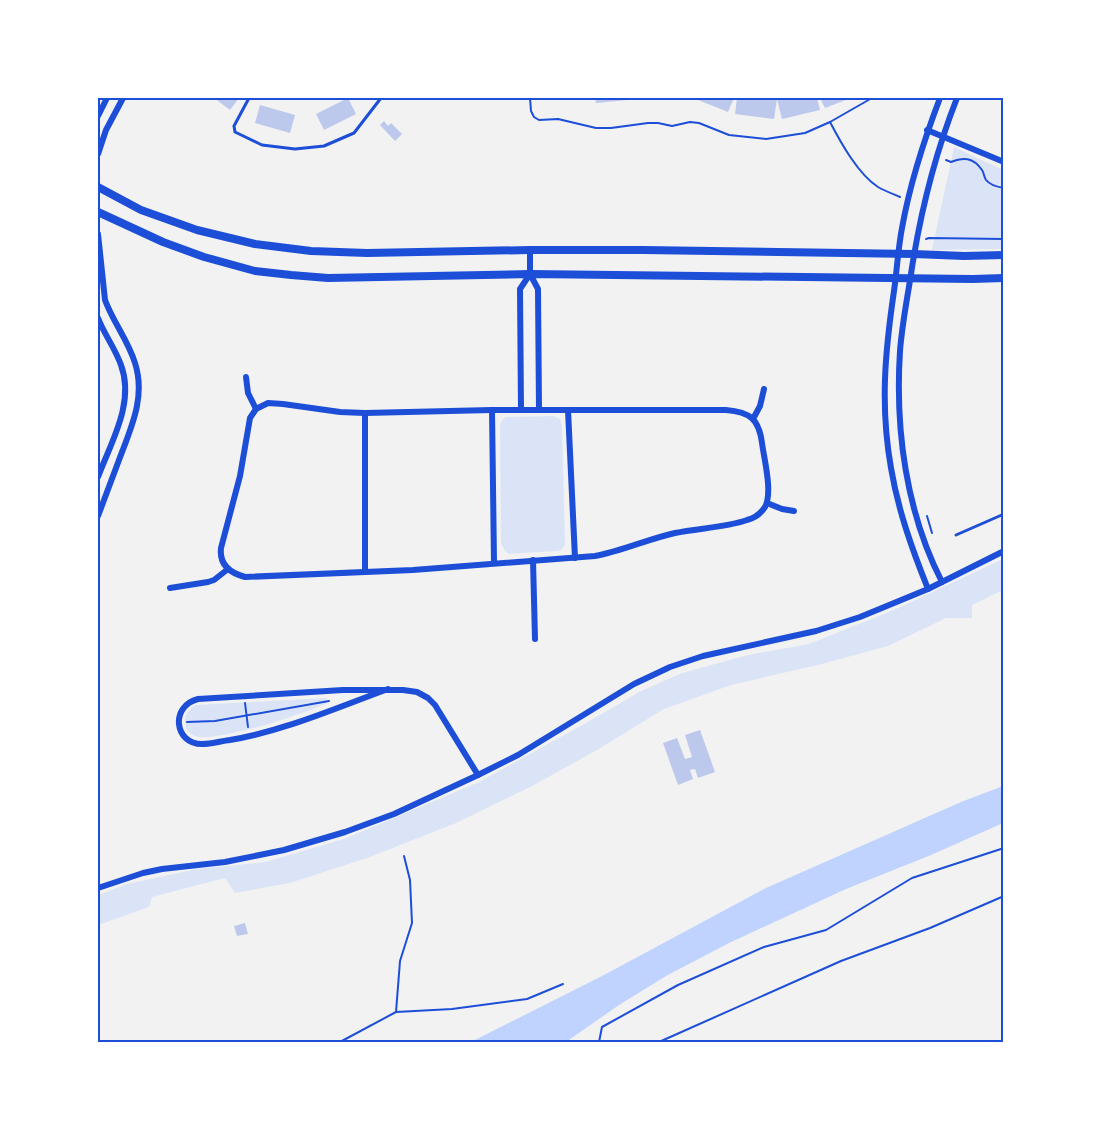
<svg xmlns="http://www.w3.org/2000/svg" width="1101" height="1140" font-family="'Noto Sans',sans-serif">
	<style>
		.green { fill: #dbe4f7 }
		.water { fill: #bfd3fe }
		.building { fill: #bdc9ec }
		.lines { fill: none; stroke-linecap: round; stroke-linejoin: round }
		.path { stroke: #1d4ed8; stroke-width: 2 }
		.service { stroke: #1d4ed8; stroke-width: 3 }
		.minor { stroke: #1d4ed8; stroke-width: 6 }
		.tertiary { stroke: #1d4ed8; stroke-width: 8 }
		.neatline { fill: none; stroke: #1d4ed8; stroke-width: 2 }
	</style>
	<rect width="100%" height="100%" fill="#f2f2f2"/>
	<!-- green -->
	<g class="green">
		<polygon points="954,147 1003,170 1003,249 932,250"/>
		<polygon points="554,416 560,419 562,426 565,545 561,550 556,551 509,554 505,551 501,543 500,426 502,420 506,417"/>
		<polygon points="1003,559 1003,590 972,605 972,618 946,618 888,646 818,665 731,685 664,709 597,750 532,786 456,823 370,857 290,883 235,893 225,878 152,897 149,907 98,925 98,895 127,884 197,869 265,862 344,839 479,782 586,723 639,692 682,673 748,655 809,644 896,609"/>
		<path d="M327,698L326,704C292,717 258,729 222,735C214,736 206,738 198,737C190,735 184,729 185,720C185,713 190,709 195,705Z"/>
	</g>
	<!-- water -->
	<polygon class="water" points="1003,786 1003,823 931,855 846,889 729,943 666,976 619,1005 566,1042 471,1042 604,975 766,888 961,802"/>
	<!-- building -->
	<g class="building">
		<polygon points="214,98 239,98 230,110"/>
		<polygon points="348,98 356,114 324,130 316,114"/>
		<polygon points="595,98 638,98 638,99 596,103"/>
		<polygon points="693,98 734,98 728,112"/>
		<polygon points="737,98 765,98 777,99 774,119 735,114"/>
		<polygon points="784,98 817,98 820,110 782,119 777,99"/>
		<polygon points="820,98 851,98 825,108"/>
		<polygon points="260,105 295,115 290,133 255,123"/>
		<polygon points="384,121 388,126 391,123 402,134 395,141 380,125"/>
		<polygon points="700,730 715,772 698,778 695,769 690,770 693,779 678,785 663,743 677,738 685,759 692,757 685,735"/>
		<polygon points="245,923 248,934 237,936 234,926"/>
	</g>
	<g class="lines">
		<!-- path -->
		<g class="path">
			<polyline points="530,98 531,111 534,117 539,120 558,119 596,128 611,128 648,123 658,123 672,126 690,122 699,123 729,135 766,139 805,133 830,122 872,98"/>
			<path d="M830,122C841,143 858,174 878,187C885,191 893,194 900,197"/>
			<path d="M946,160L951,162C963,157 973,157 982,170C984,173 984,177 986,180C990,185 997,187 1004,188"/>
			<polyline points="926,239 929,238 1004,239"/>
			<polyline points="927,516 932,533"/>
			<polyline points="245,703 248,727"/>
			<polyline points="187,722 215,721 329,701"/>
			<polyline points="396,1012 400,961 412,923 410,880 404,856"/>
			<polyline points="340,1042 396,1012 452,1009 527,999 563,984"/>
			<polyline points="599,1042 602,1027 678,985 764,947 826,930 912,878 1004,848"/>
			<polyline points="659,1042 841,961 930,928 1004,896"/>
		</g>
		<!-- service -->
		<g class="service">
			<polyline points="249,98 234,126 235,132 262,145 295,149 324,146 354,133 381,98"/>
			<polyline points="956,535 1004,514"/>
		</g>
		<!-- minor -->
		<g class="minor">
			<polyline points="98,116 107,98"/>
			<polyline points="927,130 1004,162"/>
			<polyline points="98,154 106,130 123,98"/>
			<path d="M98,234L105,300C113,322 128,340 135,363C146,397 131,428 119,460C112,479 105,497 98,516"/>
			<polyline points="530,250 530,274 538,289 539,410"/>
			<path d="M98,318C104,334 115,348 121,365C135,403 111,442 98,477"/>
			<polyline points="246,377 248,393 256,409"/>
			<path d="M268,403L283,404L340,412L365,413L492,410H726C750,412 759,419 762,443C764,459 773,492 765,507C761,513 755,518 747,520C724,528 698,528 675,533C648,539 622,551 595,556L413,570L245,577C230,573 219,565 221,548L240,476L250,418L256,409Z"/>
			<polyline points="492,410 494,562"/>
			<polyline points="521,410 520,289 530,274"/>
			<polyline points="568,410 575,558"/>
			<polyline points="753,419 760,406 764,389"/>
			<polyline points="767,503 782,509 794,511"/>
			<polyline points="533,560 535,639"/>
			<polyline points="365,572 365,413"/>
			<path d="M942,582C906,512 895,429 900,351C902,325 907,300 911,274C920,214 935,154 957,98"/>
			<polyline points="170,588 208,582 214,580 228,569"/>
			<path d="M928,589C912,549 898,510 891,468C880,406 885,352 894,291C897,270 898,249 902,228C910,183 924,140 940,98"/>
			<path d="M388,689C336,708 284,731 230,740C221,741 212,744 202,744C174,744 170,706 198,699L343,690H403L417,692L428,698L435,705L478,775"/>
			<polyline points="98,888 143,873 162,869 225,862 284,850 345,832 394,814 478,775 518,755 634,684 670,667 703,656 816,631 860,617 928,589 1004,551"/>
		</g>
		<!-- tertiary -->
		<g class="tertiary">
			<polyline points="98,187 141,210 197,230 255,244 311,251 367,253 530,250 643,250 914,254 964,256 1004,255"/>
			<polyline points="98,212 163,242 204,257 255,271 291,275 328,278 530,274 973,279 1004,278"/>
		</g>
	</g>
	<!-- border -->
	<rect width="1101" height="1140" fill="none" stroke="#ffffff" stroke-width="198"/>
	<rect x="99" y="99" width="903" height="942" class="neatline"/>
</svg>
